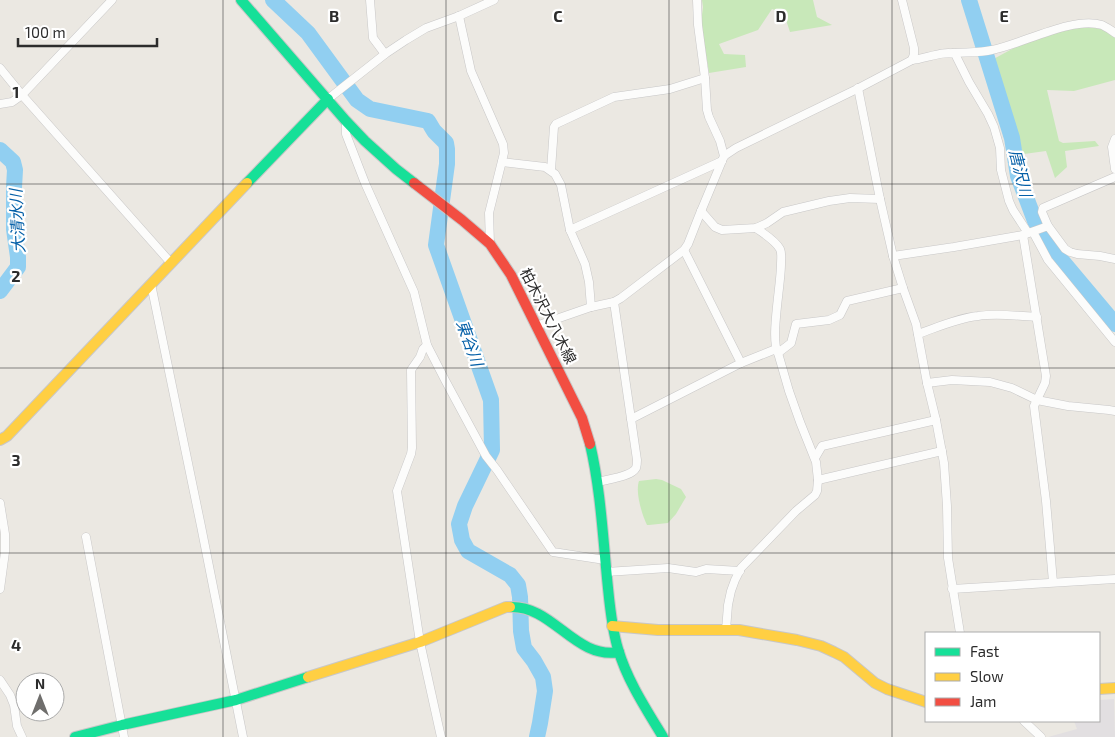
<svg xmlns="http://www.w3.org/2000/svg" width="1115" height="737" font-family="'Exo 2','Noto Sans JP',sans-serif">
	<style>
		.industrial { fill: #e2dfe1 }
		.green { fill: #c8e8b9 }
		.lines { fill: none; stroke-linecap: round; stroke-linejoin: round }
		.river { stroke: #91cff1; stroke-width: 16 }
		.street-casing { stroke: #c8c7c7; stroke-width: 9 }
		.fast-casing { stroke: #c8c7c7; stroke-width: 12 }
		.slow-casing { stroke: #c8c7c7; stroke-width: 12 }
		.jam-casing { stroke: #c8c7c7; stroke-width: 12 }
		.street { stroke: #fcfcfb; stroke-width: 8 }
		.fast { stroke: #16e098; stroke-width: 10 }
		.slow { stroke: #ffcf43; stroke-width: 10 }
		.jam { stroke: #f24e42; stroke-width: 10 }
		.grid { fill: none; stroke: #2c2c2c; stroke-width: 1; stroke-opacity: 0.55 }
		.labels { text-anchor: middle; stroke-width: 4.5; stroke-linejoin: round; paint-order: stroke }
		.street-label { font-size: 15px; fill: #2c2c2c; stroke: #fff }
		.water-label { font-size: 16px; font-style: italic; fill: #0560a8; stroke: #fff }
		.grid-label { font-size: 16px; text-anchor: middle; font-weight: bold; fill: #2c2c2c; stroke: #fff; stroke-width: 4.5; stroke-linejoin: round; paint-order: stroke }
	</style>
	<rect width="100%" height="100%" fill="#ebe8e2"/>
	<!-- industrial -->
	<polygon class="industrial" points="1114,699 1115,737 1048,737 1077,729 1074,721 1099,721 1099,700"/>
	<!-- green -->
	<g class="green">
		<polygon points="702,0 813,0 817,17 832,25 790,32 784,14 772,9 758,30 719,44 724,54 745,55 746,67 709,73 701,23 703,7"/>
		<polygon points="1085,27 1104,29 1115,38 1115,80 1074,91 1047,90 1059,141 1063,143 1095,141 1099,146 1065,151 1067,167 1055,178 1046,151 1024,154 1001,108 993,82 988,62 1021,44 1059,31"/>
		<path d="M656,479L662,480L681,489L686,497L676,514L668,523L649,525H647C642,515 635,492 639,481Z"/>
	</g>
	<g class="lines">
		<!-- river -->
		<g class="river">
			<polyline points="273,0 308,33 357,100 370,109 428,121 434,131 446,143 447,149 447,164 436,245 491,400 492,450 465,506 459,524 462,540 468,551 510,575 518,585 520,597 521,631 524,648 534,661 543,677 545,691 540,723 537,737"/>
			<polyline points="969,0 1012,138 1018,176 1035,221 1042,234 1062,261 1115,324"/>
			<polyline points="0,150 13,162 15,170 14,187 14,229 18,257 18,267 0,291"/>
		</g>
		<defs>
			<g id="street">
				<polyline points="370,0 373,38 385,54"/>
				<polyline points="697,0 698,25 705,78 707,110 709,117 720,141 724,156"/>
				<polyline points="459,16 471,71 503,144 504,153 489,213 490,244"/>
				<path d="M953,53C966,52 980,53 992,50C1023,44 1072,16 1102,25C1106,27 1111,30 1115,33"/>
				<path d="M912,60C925,59 944,50 955,54L969,82L988,114L994,127L1000,148L1001,170L1009,201L1013,210L1028,233"/>
				<polyline points="0,68 22,95 171,263"/>
				<polyline points="858,88 880,199 893,256 903,288 916,324 927,383 936,420 944,463 947,506 948,558 960,633"/>
				<polyline points="328,99 385,54 406,40 426,28 459,16 494,0"/>
				<polyline points="0,104 12,102 22,95 112,0"/>
				<polyline points="346,121 346,134 365,183 414,292 427,345 445,380 486,456 497,470 553,552 605,560"/>
				<polyline points="1115,139 1112,147 1115,169"/>
				<polyline points="502,162 545,167 555,174 561,185 570,230 585,264 589,282 591,307"/>
				<polyline points="551,170 554,127 556,124 614,97 670,89 705,78"/>
				<polyline points="701,211 715,227 722,230 756,228 767,223 783,212 829,201 850,198 880,199"/>
				<polyline points="1048,226 1042,212 1043,208 1115,177"/>
				<polyline points="570,230 722,161"/>
				<polyline points="1033,232 1048,260 1115,342"/>
				<polyline points="1023,235 1046,376 1045,383 1034,406 1046,501 1053,582"/>
				<polyline points="684,250 741,363"/>
				<polyline points="893,256 954,247 1023,235 1048,226 1065,249 1070,252 1077,254 1100,256 1115,259"/>
				<polyline points="151,284 201,526 243,737"/>
				<polyline points="536,326 591,307 614,302 621,298 684,250 688,244 699,216 724,156 736,148 857,89 912,60 914,54 914,48 902,0"/>
				<path d="M918,334C938,327 958,318 978,316C998,313 1018,316 1037,317"/>
				<polyline points="427,345 423,349 420,357 411,370 412,448 411,454 397,491 420,642 441,737"/>
				<polyline points="778,353 791,343 796,324 829,320 840,315 847,301 903,288"/>
				<polyline points="927,383 952,380 990,382 1012,388 1037,400 1068,406 1109,410 1115,411"/>
				<polyline points="631,419 741,363 776,349"/>
				<polyline points="815,458 822,446 936,420"/>
				<polyline points="818,480 942,451"/>
				<path d="M598,482C608,479 631,477 636,468C637,465 637,463 637,460L614,302"/>
				<polyline points="0,503 5,534 5,552 0,589"/>
				<polyline points="86,537 124,737"/>
				<polyline points="606,572 668,568 696,572 706,569 740,571"/>
				<polyline points="952,589 1115,579"/>
				<path d="M726,630L728,605L731,591L735,580L741,568L796,511L815,495L817,491L818,480L816,462L800,422L789,391L778,353C770,339 781,285 781,264C781,260 782,253 780,249C775,240 764,234 756,228"/>
				<polyline points="0,680 10,695 14,705 17,726 22,737"/>
				<polyline points="1024,721 1041,737"/>
			</g>
			<g id="fast">
				<polyline points="241,0 346,121 365,141 396,169 414,183"/>
				<polyline points="247,183 328,99"/>
				<path d="M590,444C601,491 603,540 608,588C610,608 612,629 618,649C627,680 646,709 663,737"/>
				<path d="M510,607C553,605 575,660 619,652"/>
				<polyline points="75,737 122,725 236,700 308,677"/>
			</g>
			<g id="slow">
				<polyline points="0,440 7,436 247,183"/>
				<polyline points="612,626 658,630 739,630 797,640 821,646 834,652 844,657 875,683 887,689 926,702"/>
				<polyline points="308,677 420,642 506,607 510,607"/>
				<polyline points="1099,689 1115,688"/>
			</g>
			<polyline id="jam" points="414,183 462,220 490,244 511,275 582,418 590,444"/>
		</defs>
		<!-- street casing -->
		<use href="#street" class="street-casing"/>
		<!-- fast casing -->
		<use href="#fast" class="fast-casing"/>
		<!-- slow casing -->
		<use href="#slow" class="slow-casing"/>
		<!-- jam casing -->
		<use href="#jam" class="jam-casing"/>
		<!-- street -->
		<use href="#street" class="street"/>
		<!-- fast -->
		<use href="#fast" class="fast"/>
		<!-- slow -->
		<use href="#slow" class="slow"/>
		<!-- jam -->
		<use href="#jam" class="jam"/>
	</g>
	<!-- grid -->
	<path class="grid" d="M223,0V737M446,0V737M669,0V737M892,0V737M0,184H1115M0,368H1115M0,553H1115"/>
	<g class="labels">
		<!-- street labels -->
		<g class="street-label">
			<text transform="translate(548 316) rotate(63)" y="5">柏木沢大八木線</text>
		</g>
		<!-- water labels -->
		<g class="water-label">
			<text transform="translate(1021 173) rotate(76)" y="6">唐沢川</text>
			<text transform="translate(17 221) rotate(-93)" y="6">大清水川</text>
			<text transform="translate(470 343) rotate(70)" y="6">東谷川</text>
		</g>
	</g>
	<g class="grid-label">
		<text x="334" y="22">B</text>
		<text x="558" y="22">C</text>
		<text x="781" y="22">D</text>
		<text x="1004" y="22">E</text>
		<text x="16" y="98">1</text>
		<text x="16" y="282">2</text>
		<text x="16" y="466">3</text>
		<text x="16" y="651">4</text>
	</g>
	<!-- legend -->
	<rect x="925" y="632" width="175" height="90" fill="#ffffff" stroke="#ababab"/>
	<rect x="935" y="648" width="25" height="8" fill="#16e098" stroke="#ababab"/>
	<text x="970" y="657" font-size="15" fill="#2c2c2c">Fast</text>
	<rect x="935" y="673" width="25" height="8" fill="#ffcf43" stroke="#ababab"/>
	<text x="970" y="682" font-size="15" fill="#2c2c2c">Slow</text>
	<rect x="935" y="698" width="25" height="8" fill="#f24e42" stroke="#ababab"/>
	<text x="970" y="707" font-size="15" fill="#2c2c2c">Jam</text>
	<!-- north arrow -->
	<g transform="translate(40 697)"><circle r="24" fill="#ffffff" stroke="#ababab"/>
	<path d="M0-4L9 19L0 12L-9 19Z" fill="#6f6e6c"/>
	<text y="-8" font-size="14" font-weight="bold" text-anchor="middle" fill="#2c2c2c">N</text>
	</g>
	<!-- scale -->
	<path d="M18 38v8h139v-8" fill="none" stroke="#2c2c2c" stroke-width="2.5"/>
	<text x="25" y="38" font-size="15" fill="#2c2c2c" stroke="#ffffff" stroke-width="4" paint-order="stroke">100 m</text>
</svg>
